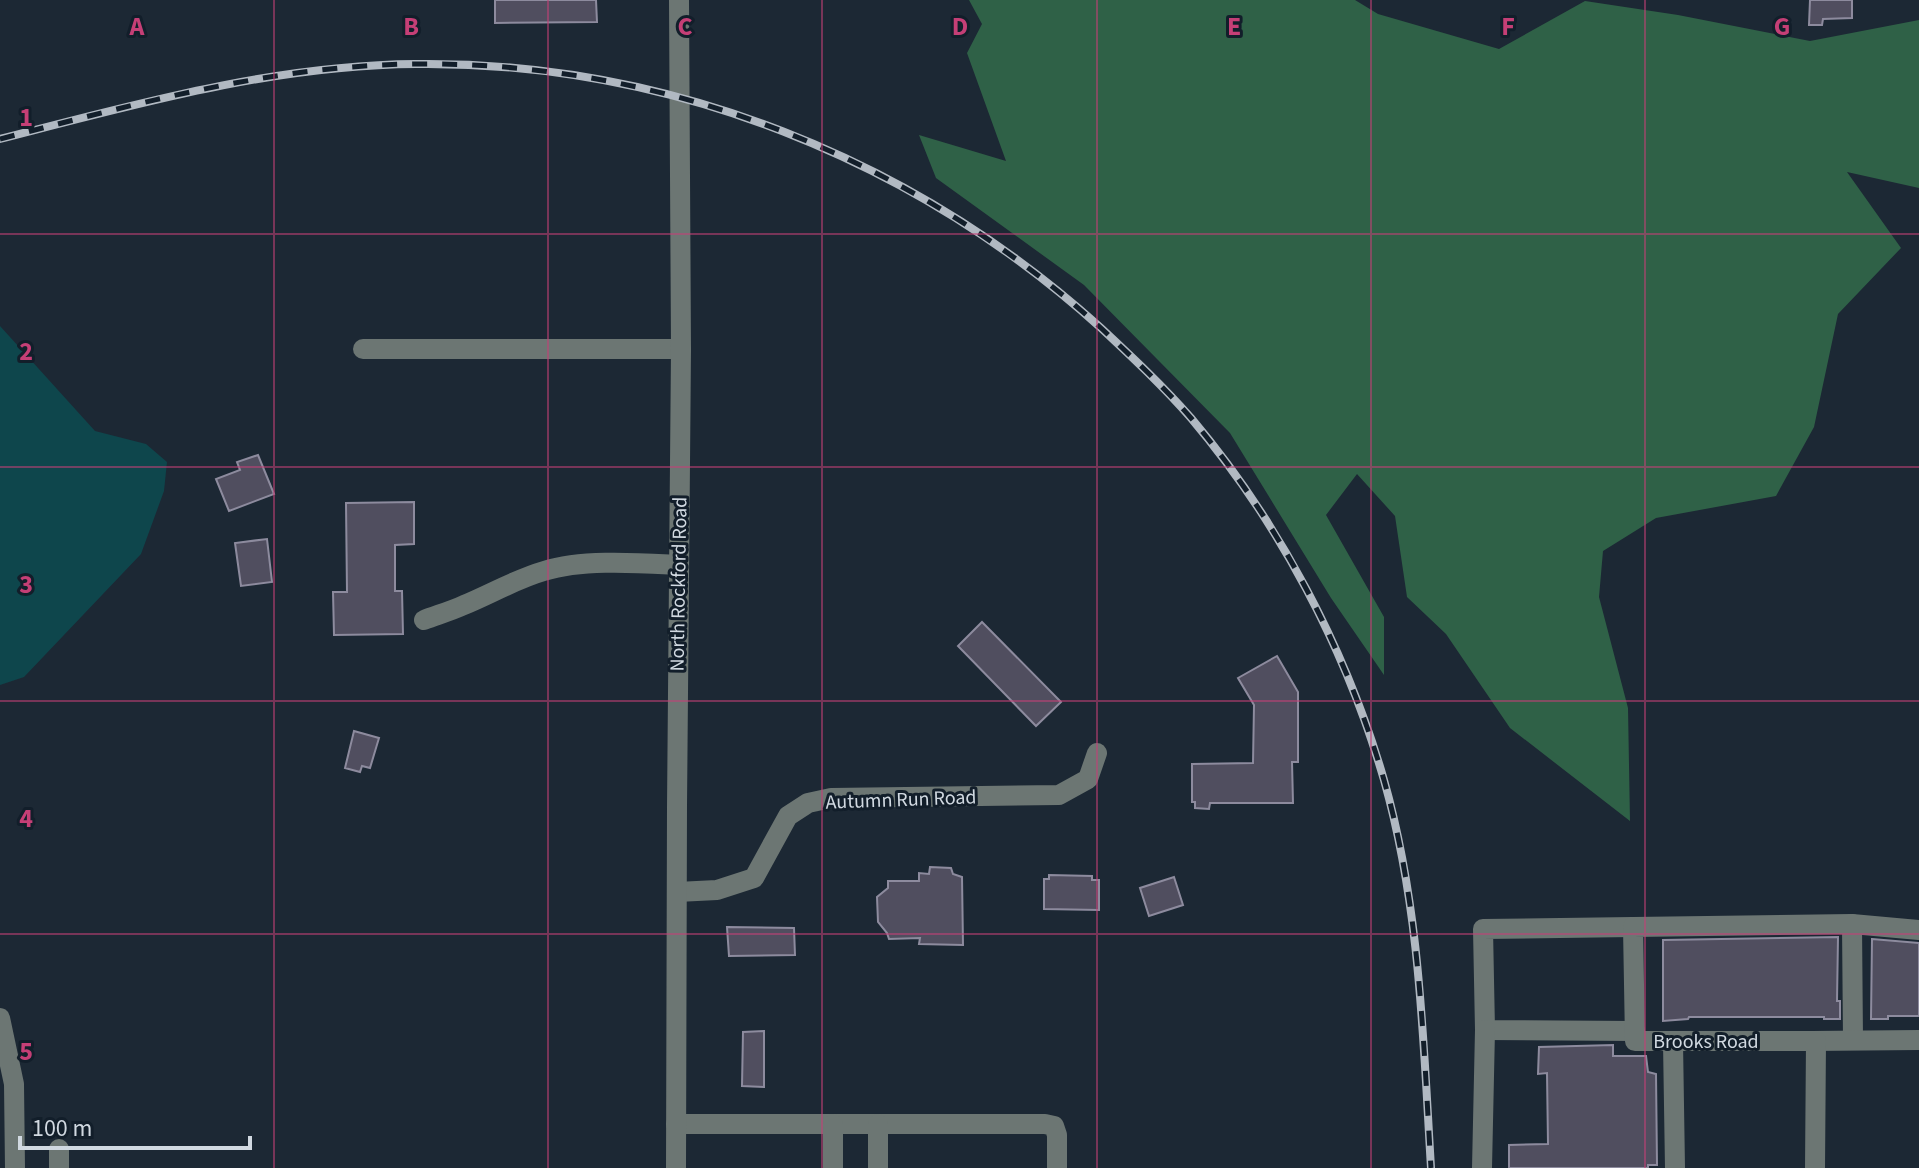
<svg xmlns="http://www.w3.org/2000/svg" width="1919" height="1168" font-family="'Source Sans 3',sans-serif">
	<style>
		.forest { fill: #2f6147 }
		.water { fill: #0e464c }
		.building { fill: #504e5f; stroke: #8d8b9e; stroke-width: 2 }
		.lines { fill: none; stroke-linecap: round; stroke-linejoin: round }
		.minor { stroke: #6c7673; stroke-width: 20 }
		.rail-casing { stroke: #b1b9c2; stroke-width: 8 }
		.rail { stroke: #121e2a; stroke-width: 5; stroke-dasharray: 15; stroke-linecap: butt }
		.grid { fill: none; stroke: #c53f76; stroke-width: 2; stroke-opacity: 0.55 }
		.labels { text-anchor: middle; stroke-width: 6; stroke-linejoin: round; paint-order: stroke }
		.street-label { font-size: 20px; fill: #d1d9e1; stroke: #121e2a }
		.grid-label { font-size: 26px; text-anchor: middle; font-weight: bold; fill: #c53f76; stroke: #121e2a; stroke-width: 6; stroke-linejoin: round; paint-order: stroke }
	</style>
	<rect width="100%" height="100%" fill="#1c2834"/>
	<!-- forest -->
	<polygon class="forest" points="969,0 1355,0 1378,14 1499,49 1585,1 1678,15 1810,41 1919,20 1919,188 1847,172 1901,248 1838,314 1814,427 1776,496 1656,518 1603,551 1599,597 1628,708 1630,821 1510,728 1446,634 1407,597 1395,516 1357,474 1326,515 1384,617 1384,675 1331,598 1230,433 1084,285 936,178 919,135 1006,161 967,53 982,24"/>
	<!-- water -->
	<polygon class="water" points="0,326 95,431 146,444 167,462 164,491 141,554 24,677 0,685"/>
	<!-- building -->
	<g class="building">
		<polygon points="495,0 596,0 597,22 495,23"/>
		<polygon points="1810,0 1852,0 1852,18 1823,19 1822,25 1809,25"/>
		<polygon points="258,455 274,494 229,511 216,479 240,470 237,462"/>
		<polygon points="414,502 414,544 395,545 395,591 402,591 403,634 334,635 333,592 347,592 346,503"/>
		<polygon points="267,539 272,582 241,586 235,543"/>
		<polygon points="982,622 1061,702 1036,726 958,646"/>
		<polygon points="1277,656 1298,692 1298,762 1292,762 1293,803 1210,803 1209,809 1195,808 1195,802 1192,802 1192,764 1253,763 1254,705 1238,678"/>
		<polygon points="354,731 379,738 370,768 362,766 360,772 345,768"/>
		<polygon points="930,867 951,868 953,874 962,877 963,945 919,944 920,938 889,939 887,933 878,922 877,897 888,888 888,881 919,881 919,873 929,874"/>
		<polygon points="1049,875 1092,876 1092,880 1099,880 1099,910 1044,909 1044,879 1049,879"/>
		<polygon points="1174,877 1183,905 1149,916 1140,888"/>
		<polygon points="727,927 794,928 795,955 729,956"/>
		<polygon points="1838,937 1837,1001 1840,1001 1840,1019 1824,1019 1824,1017 1689,1017 1688,1019 1663,1021 1663,940"/>
		<polygon points="1872,939 1919,943 1919,1016 1888,1016 1888,1019 1871,1019"/>
		<polygon points="764,1031 764,1087 742,1086 743,1032"/>
		<polygon points="1613,1045 1613,1056 1646,1056 1648,1072 1656,1074 1657,1165 1648,1165 1648,1168 1509,1168 1509,1145 1548,1144 1547,1073 1538,1074 1539,1047"/>
	</g>
	<g class="lines">
		<!-- minor -->
		<g class="minor">
			<polyline points="363,349 681,349"/>
			<path d="M424,620C437,615 451,611 464,605C491,594 516,579 544,571C583,559 638,563 679,565"/>
			<polyline points="677,892 717,890 754,878 788,816 808,803 831,798 1059,795 1088,779 1097,753"/>
			<polyline points="1852,924 1853,1040"/>
			<polyline points="1633,927 1483,929 1485,1030 1635,1031"/>
			<polyline points="0,1018 14,1084 15,1168"/>
			<polyline points="1812,1041 1919,1040"/>
			<polyline points="1673,1042 1675,1168"/>
			<polyline points="676,1124 1045,1124 1054,1126 1057,1135 1057,1168"/>
			<polyline points="59,1168 59,1149"/>
			<polyline points="676,1168 677,807 681,349 679,0"/>
			<polyline points="833,1168 833,1124"/>
			<polyline points="878,1168 878,1124"/>
			<polyline points="1482,1168 1485,1030"/>
			<polyline points="1815,1168 1816,1041 1635,1041 1633,927 1852,924 1919,930"/>
		</g>
		<defs>
			<path id="rail" d="M0,139C136,104 274,65 416,64C669,61 914,159 1101,328C1132,357 1163,386 1191,418C1279,522 1346,649 1384,780C1420,907 1423,1037 1431,1168"/>
		</defs>
		<!-- rail casing -->
		<use href="#rail" class="rail-casing"/>
		<!-- rail -->
		<use href="#rail" class="rail"/>
	</g>
	<!-- grid -->
	<path class="grid" d="M274,0V1168M548,0V1168M822,0V1168M1097,0V1168M1371,0V1168M1645,0V1168M0,234H1919M0,467H1919M0,701H1919M0,934H1919"/>
	<g class="labels">
		<!-- street labels -->
		<g class="street-label">
			<text transform="translate(678 584) rotate(-89)" y="7">North Rockford Road</text>
			<text transform="translate(901 799) rotate(-2)" y="7">Autumn Run Road</text>
			<text x="1706" y="1048">Brooks Road</text>
		</g>
	</g>
	<g class="grid-label">
		<text x="137" y="35">A</text>
		<text x="411" y="35">B</text>
		<text x="685" y="35">C</text>
		<text x="960" y="35">D</text>
		<text x="1234" y="35">E</text>
		<text x="1508" y="35">F</text>
		<text x="1782" y="35">G</text>
		<text x="26" y="126">1</text>
		<text x="26" y="360">2</text>
		<text x="26" y="593">3</text>
		<text x="26" y="827">4</text>
		<text x="26" y="1060">5</text>
	</g>
	<!-- scale -->
	<path d="M20 1136v12h230v-12" fill="none" stroke="#d1d9e1" stroke-width="4"/>
	<text x="32" y="1136" font-size="24" fill="#d1d9e1" stroke="#121e2a" stroke-width="6" paint-order="stroke">100 m</text>
</svg>
